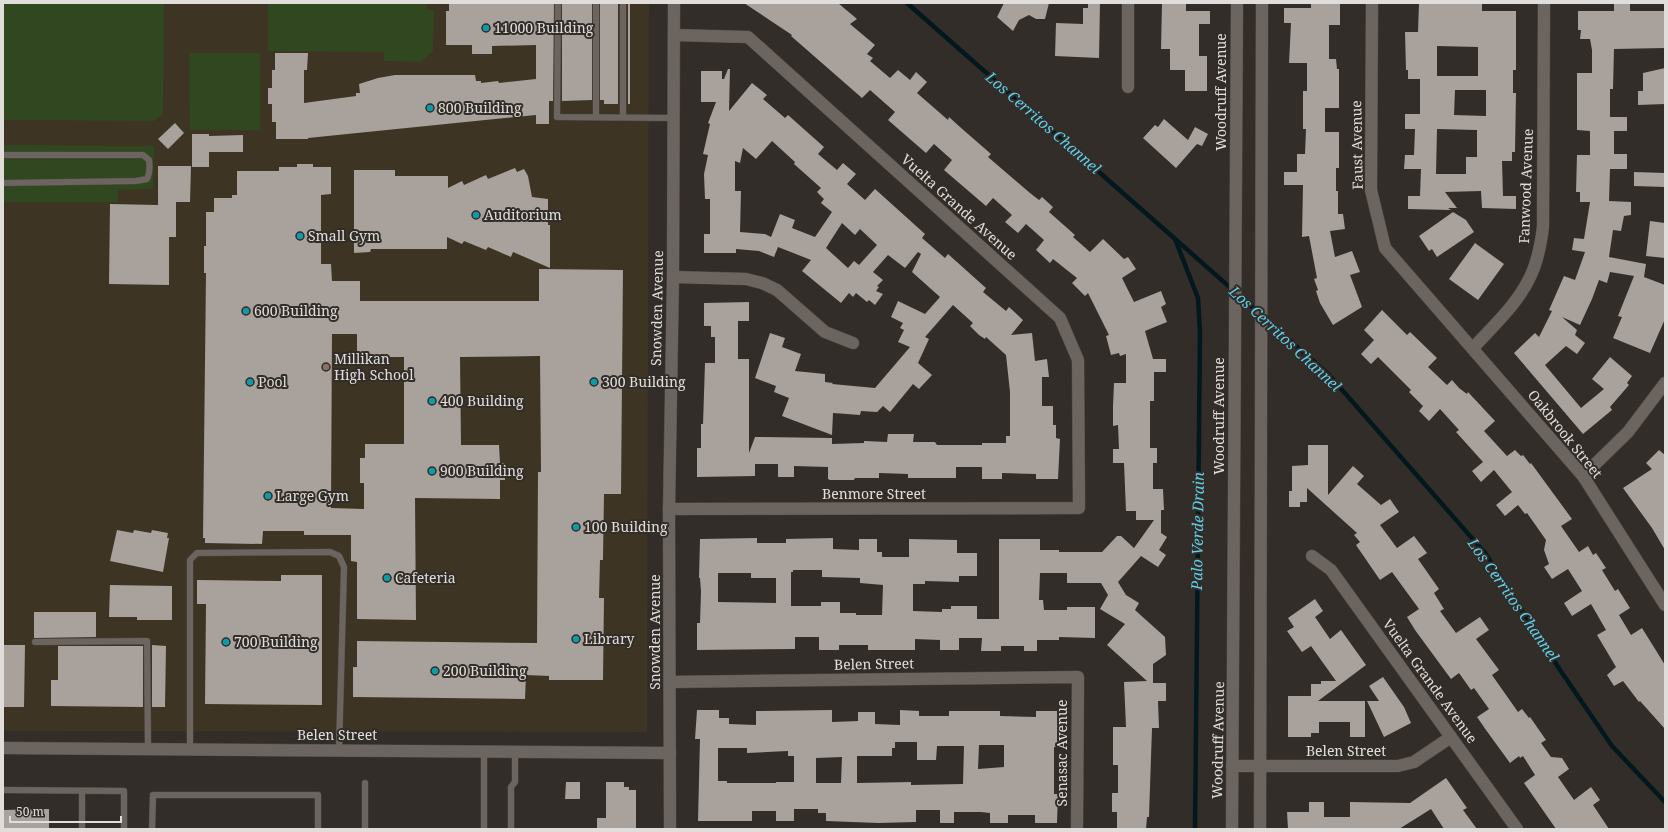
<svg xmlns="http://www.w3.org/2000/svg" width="1668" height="832" font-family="'Noto Serif',serif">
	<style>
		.education { fill: #3d3424 }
		.pitch { fill: #30471f }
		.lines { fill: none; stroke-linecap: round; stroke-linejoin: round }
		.stream { stroke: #02181e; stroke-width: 4.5 }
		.building { fill: #a8a19c; fill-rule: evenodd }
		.lane-casing { stroke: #4e4945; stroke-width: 7 }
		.street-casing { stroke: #4e4945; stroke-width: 13 }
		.secondary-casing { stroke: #4e4945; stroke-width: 13 }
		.lane { stroke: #6b645f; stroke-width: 6 }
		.street { stroke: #6b645f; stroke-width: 12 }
		.secondary { stroke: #6b645f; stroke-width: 12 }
		.culture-dot { fill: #0f9aa8; stroke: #322d28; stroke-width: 1.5 }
		.education-dot { fill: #8d6e63; stroke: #322d28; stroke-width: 1.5 }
		.labels { text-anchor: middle; stroke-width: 4; stroke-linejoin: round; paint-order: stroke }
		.poi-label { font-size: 14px; fill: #e1ddda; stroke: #322d28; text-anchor: start }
		.street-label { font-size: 14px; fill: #e1ddda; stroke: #322d28 }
		.water-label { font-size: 15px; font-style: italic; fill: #5ecfec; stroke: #322d28 }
	</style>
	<rect width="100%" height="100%" fill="#322d28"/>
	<!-- education -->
	<polygon class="education" points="3,3 649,3 647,732 3,731"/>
	<!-- pitch -->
	<g class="pitch">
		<polygon points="3,3 164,3 163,114 154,121 3,120"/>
		<polygon points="268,3 427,3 427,10 434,10 433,51 421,62 384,61 384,52 268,51"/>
		<polygon points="189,53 260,53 260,130 190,130"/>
		<polygon points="3,145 154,146 153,189 118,190 118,202 3,202"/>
	</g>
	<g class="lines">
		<!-- stream -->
		<g class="stream">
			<polyline points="907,3 1174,238 1329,375 1485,553 1558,667 1612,746 1665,802"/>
			<polyline points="1175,239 1198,298 1200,333 1195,829"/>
		</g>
	</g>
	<!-- building -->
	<g class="building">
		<polygon points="449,3 554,3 553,101 549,101 549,124 536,124 536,115 308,138 308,139 276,139 276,122 272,122 272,104 268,104 268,88 272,88 272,70 275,70 275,53 308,53 307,70 304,70 304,103 356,96 356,93 360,93 359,84 378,78 395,75 475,75 476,81 481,81 481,83 498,81 499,83 536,79 536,45 492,46 492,54 472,54 472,45 446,45 446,11 449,11"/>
		<polygon points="562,3 592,3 592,100 562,101"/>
		<path d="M744,3H838L857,19L850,24L875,45L867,54L873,58L870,61L890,78L898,70L910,80L916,72L927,82L917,93L948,120L949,117L960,127L991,154L988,157L1030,193L1039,200L1042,197L1053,207L1049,212L1075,235L1073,237L1090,252L1103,239L1124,259L1128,257L1136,269L1122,278L1134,302L1161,291L1166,304L1161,307L1167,322L1145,331L1153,359H1166V372H1154V401H1150V448H1157V463H1153V489H1163L1164,510H1161V533L1167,537L1159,550L1166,555L1158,567L1141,556L1118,582L1126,595L1139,603L1135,610L1165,637L1166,655L1153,664V683H1166V701H1158L1159,728H1152L1149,817H1147L1146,829H1117V812H1112V793H1118V765H1113V727H1126L1124,682L1147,681L1107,645L1125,624L1100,609L1108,595L1101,583H1067V573H1040L1039,600H1043L1044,610H1067V607H1095V638L1059,637V640H1037V651H1024V646H1001V651H981L982,638H959V650H940V640L915,639V650H868V645H839V650H819V637H795V649L697,650V623H700L701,592L700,578H699L700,539L757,538V543H786V539L833,538V549L859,550V539H877V552H882V557H909V539L957,540V553H977V576H959V582L925,581V584H913V611L942,612V609H951V606H977V619H999V539H1040V550H1059V552H1102L1117,536H1121L1134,548L1154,520H1136V511H1126L1124,463H1113V449H1119L1118,425L1113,426V406L1114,383H1126V354L1120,356L1119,353L1111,355L1106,336L1109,335L1088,293L1085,296L1072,283L1077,278L1053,259L1050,263L1036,250L1044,240L1026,224L1018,233L1005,222L1012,215L993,198L986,206L944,170L952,160L934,144L926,153L888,120L895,112L870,90L862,98L791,36L792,35ZM793,570H822V577L860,578V583L883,585L882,615H856V613H840V602H821V606H791V572H793ZM718,573H751V578H776V603L718,602Z"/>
		<polygon points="1004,3 1049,3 1045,19 1036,19 1029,15 1019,20 1013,31 997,17"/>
		<polygon points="1088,3 1100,3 1099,58 1055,56 1056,23 1083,24 1083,8 1088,8"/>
		<polygon points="1162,3 1186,3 1186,11 1210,11 1210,24 1199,24 1199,56 1207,56 1207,91 1185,91 1185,70 1170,70 1170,49 1161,49"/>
		<polygon points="1311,3 1340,3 1340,25 1329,25 1329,59 1336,59 1337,69 1339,69 1339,108 1325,108 1325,132 1339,132 1339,168 1336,168 1336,191 1338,191 1338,214 1343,214 1345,229 1330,231 1335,257 1352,251 1360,272 1350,275 1362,307 1333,325 1320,303 1316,291 1318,290 1314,279 1317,278 1309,236 1302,237 1303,185 1284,185 1284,172 1297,172 1297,154 1305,154 1306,129 1303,129 1303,91 1307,91 1307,63 1289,63 1291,23 1284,23 1284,8 1311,8"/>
		<path d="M1419,3H1482V11H1516V70H1513V93H1516L1515,152H1512V161H1502L1503,196H1516V209L1482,208L1481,191L1445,192L1457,208H1448L1451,210L1408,209V196H1420L1421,169H1404L1405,155H1414L1415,129H1405V114H1420V79H1408V70H1406L1405,32H1418ZM1437,46L1478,47V76H1437ZM1455,90H1486V116L1454,115ZM1437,129L1477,130V157H1466V174H1436Z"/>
		<polygon points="1614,3 1630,3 1630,11 1665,11 1665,48 1614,49 1613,89 1610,89 1610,117 1627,117 1627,131 1614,131 1614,154 1627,154 1627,169 1610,169 1609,201 1631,202 1631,215 1624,216 1621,231 1613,230 1609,257 1646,264 1644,277 1665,285 1665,319 1650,353 1613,338 1622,317 1618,316 1634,276 1610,272 1607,283 1599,280 1592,299 1580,325 1562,317 1577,330 1575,335 1585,343 1577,354 1566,346 1545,365 1581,408 1604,389 1592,379 1610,357 1632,376 1627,383 1629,385 1610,407 1612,410 1583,434 1514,353 1535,333 1539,337 1552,311 1549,310 1564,276 1575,280 1585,252 1572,250 1574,238 1584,239 1590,202 1580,202 1580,192 1576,192 1577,155 1590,155 1590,131 1577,130 1577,73 1592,73 1592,50 1590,39 1580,39 1581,30 1578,30 1578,11 1614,11"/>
		<polygon points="600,4 618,4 618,104 604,104 604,100 600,100"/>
		<rect x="628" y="4" width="2" height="100"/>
		<polygon points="1665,68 1665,104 1638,105 1638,91 1643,91 1643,73"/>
		<path d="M728,69H730L729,111L752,83L767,95L763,99L785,118L788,115L824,147L818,154L837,170L843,163L856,174L847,184L865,200L875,189L925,234L922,238L945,258L948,254L986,288L983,292L1006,311L1009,307L1023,320L1011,335L1032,333L1035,361L1047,359L1049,377H1042V406H1053V425H1056V438L1060,439L1058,479H1036V474L1002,473V479H982V467H956V478H908V474L879,473V478H855L854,480H830L828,479V467L794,466V477H778V464H755V476L697,477V448H701V424H703L705,363H715V337H711V326H704V303L749,302V321H738V359H749V453L755,437L832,438V444L864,443V441L887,442L888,434H914L913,442H935L937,445H982V443H1006V436H1010V392L1006,355L986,337L985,339L979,335L970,326L973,323L953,305L925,337L929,339L918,363L932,375L919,389L913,384L890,412L883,406L877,412L861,411L860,415L833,413L832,435L782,416L789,398L774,392L776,386L755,378L770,333L785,338L782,347L801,354L795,371L825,374V382L833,383L832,384L875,388L910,347L898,342L904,330L900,328L903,323L891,317L898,301L925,314L940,297L912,272L921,254L918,252L905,268L888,255L873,272L883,280L877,286L879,287L876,291L883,294L875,305L869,300L867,302L856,293L853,297L849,293L841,303L802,271L811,260L778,247L774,257L759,251L736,249V253H704V234H710V199H705L704,174L708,155L703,154L710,124L708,123L716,102H701V71H722V79H724ZM772,141L795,162L794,164L821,188L817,192L824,199L821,203L832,212L815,237L792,228L795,220L780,214L771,237L765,234L740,232L741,191H735V161L740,163L743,148L756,159ZM842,223L855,235L860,229L877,245L859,265L854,261L848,268L826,248Z"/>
		<polygon points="1164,119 1188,140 1195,127 1208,134 1202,146 1197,144 1176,168 1143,138 1155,125 1158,127"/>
		<polygon points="175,123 184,133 168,149 158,139"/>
		<polygon points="192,134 209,134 209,136 243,135 243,152 209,152 209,167 192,167"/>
		<path d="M297,164H313V167H331V194L321,195V264H331L332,281H360V301H539V269L623,270L621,494H604L603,560H600L599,598H604L603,680H549V676L526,675L525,699L353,697V667H357V641L537,643L538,472H541L540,356L460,357L461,445H499L500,463H505V480H500V499L415,498L416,620L357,619V562L351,561V535H304V531H263L262,544L205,543V538H203L206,273H204V246H206V212H214V198H232V195H237V171H279V167H297ZM332,334H357V357H404V444H365V458H360V483H364V509L331,508Z"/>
		<polygon points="158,166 191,166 190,202 176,202 176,237 169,237 169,285 109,284 110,204 158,205"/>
		<polygon points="515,168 517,172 524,169 528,176 532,197 548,199 548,225 550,225 550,268 513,252 511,257 488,247 486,250 464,241 462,244 447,237 447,249 371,249 370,252 354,253 354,170 395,170 395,176 448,176 448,188 462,181 464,185 486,175 488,179"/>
		<polygon points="1634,172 1665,173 1665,187 1634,186"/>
		<polygon points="1453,212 1466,220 1474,232 1437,257 1432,249 1429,251 1419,236"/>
		<polygon points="1650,221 1665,223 1665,258 1646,256"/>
		<polygon points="1475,243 1504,264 1478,300 1449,279"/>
		<polygon points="1382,310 1407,335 1410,332 1437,358 1428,367 1447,385 1452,380 1459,388 1467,394 1468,392 1495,421 1484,431 1507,456 1515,450 1521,456 1523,455 1530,464 1531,463 1572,519 1561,526 1579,552 1588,546 1593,555 1596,553 1606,568 1602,570 1615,591 1618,589 1630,608 1619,615 1631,635 1642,628 1665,665 1665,729 1640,701 1639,702 1623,681 1614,686 1607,675 1616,667 1597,635 1606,630 1591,604 1572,616 1564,603 1582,591 1568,569 1552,579 1544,567 1549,564 1544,550 1546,540 1527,513 1525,514 1518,505 1505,516 1496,505 1512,492 1494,470 1481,482 1472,471 1483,462 1456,432 1459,430 1440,409 1429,421 1419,411 1423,406 1409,392 1411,390 1378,357 1371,364 1361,354 1374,340 1364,330"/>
		<polygon points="1308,445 1328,445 1328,495 1353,466 1364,476 1357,484 1381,505 1390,499 1399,512 1380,525 1397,548 1414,536 1427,553 1418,559 1439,589 1434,593 1444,609 1440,611 1456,633 1480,617 1489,630 1476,639 1499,670 1492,675 1518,712 1522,709 1529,718 1530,717 1546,740 1541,743 1551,757 1562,758 1569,769 1558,777 1574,800 1591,787 1600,800 1593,805 1609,829 1556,829 1524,783 1535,775 1523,756 1520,758 1519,756 1510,763 1486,730 1477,717 1489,709 1474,688 1471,690 1459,673 1451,679 1415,630 1407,617 1419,609 1392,572 1380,580 1356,545 1360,542 1354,535 1357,533 1307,488 1307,502 1300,502 1300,507 1289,507 1289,491 1292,491 1292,466 1308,465"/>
		<polygon points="1659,450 1665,455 1665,550 1652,528 1623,488 1652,469 1646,463"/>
		<polygon points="117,530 133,533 134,530 151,533 152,530 168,533 167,538 169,538 163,572 110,561"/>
		<polygon points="281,575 322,575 322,705 205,704 206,604 197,604 197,580 281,581"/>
		<polygon points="110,585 172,586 172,620 137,620 137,617 109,617"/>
		<polygon points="1315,599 1323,611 1315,617 1330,639 1341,630 1366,665 1318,701 1365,701 1365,737 1350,737 1350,722 1319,722 1319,733 1311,733 1311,737 1288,737 1288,696 1311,696 1311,684 1321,684 1321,681 1336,681 1311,646 1302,652 1287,631 1294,627 1288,618"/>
		<polygon points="34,612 96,612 96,637 34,638"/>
		<polygon points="3,645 25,645 24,707 3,707"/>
		<polygon points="152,645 166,646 165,707 152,707"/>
		<polygon points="58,646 143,646 143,707 51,706 51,680 58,680"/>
		<polygon points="1383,677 1404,707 1411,723 1384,737 1367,701 1379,701 1369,686"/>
		<path d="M697,710H719V718H729V724L756,725V711L832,710V722L858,721V712H875V724L900,725V710L919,711V716H949V711H1000V716L1036,717V711H1057L1058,747H1054V794H1058L1057,823H1035V815H1008V823H990V813L981,812H954V823H940V810H916V822L878,823L826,821V813H818V809H794V821H776V811H752V821H698L700,739H695ZM895,742H917V760H936L937,746H964L963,784L911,785V782L857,783V756H892V748H895ZM979,745H1004V767L978,769ZM718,748H747V753L788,751V756H794V782H776V783H727V781H718ZM842,757L841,783H816V758Z"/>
		<polygon points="1446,778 1467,808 1463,810 1477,829 1444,829 1431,809 1399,829 1288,829 1287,812 1309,812 1309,802 1324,802 1324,817 1350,817 1350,802 1410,803"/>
		<polygon points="566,782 580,782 580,799 565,799"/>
		<polygon points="606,782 624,782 624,787 629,787 629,790 636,790 636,829 597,829 597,818 606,818"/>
		<polygon points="49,809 49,829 3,829 3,810"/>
	</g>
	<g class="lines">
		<defs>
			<g id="lane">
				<polyline points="558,3 557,117 674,118"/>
				<polyline points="596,117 596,3"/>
				<polyline points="623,117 623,3"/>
				<path d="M3,155H143L149,160C150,168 150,173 147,179L136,181L3,183"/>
				<polyline points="35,642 147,641 148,749"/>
				<polyline points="190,749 190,560 197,553 330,552 339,556 344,567 339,750"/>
				<polyline points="3,790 124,791 124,829"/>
				<polyline points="82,829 82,791"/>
				<polyline points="152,829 153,795 318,795 318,829"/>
				<polyline points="365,829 365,783"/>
				<polyline points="484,829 484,751"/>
				<polyline points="511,829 511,787 515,782 515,751"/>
			</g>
			<g id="street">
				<polyline points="1372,3 1371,190 1385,248 1583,476 1665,605"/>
				<polyline points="1128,87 1128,3"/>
				<polyline points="673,277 746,279 762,283 777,290 825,332 853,343"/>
				<path d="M1473,348C1494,325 1518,304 1531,275C1538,260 1541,243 1543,227L1544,3"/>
				<polyline points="1583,476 1628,432 1665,383"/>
				<polyline points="669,509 1079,508 1078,360 1060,318 748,37 674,35"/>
				<polyline points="1312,556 1331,570 1517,829"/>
				<polyline points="670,682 1078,677 1077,829"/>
				<polyline points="3,748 670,753"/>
				<polyline points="1232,766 1398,766 1414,762 1451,737"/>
			</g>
			<g id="secondary">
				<polyline points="670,829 669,509 673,277 674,3"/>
				<polyline points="1232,829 1237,3"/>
				<polyline points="1260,829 1262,3"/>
			</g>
		</defs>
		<!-- lane casing -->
		<use href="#lane" class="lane-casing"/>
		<!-- street casing -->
		<use href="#street" class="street-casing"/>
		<!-- secondary casing -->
		<use href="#secondary" class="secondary-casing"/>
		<!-- lane -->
		<use href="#lane" class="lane"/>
		<!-- street -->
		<use href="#street" class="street"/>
		<!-- secondary -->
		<use href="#secondary" class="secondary"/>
	</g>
	<!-- markers -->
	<g class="culture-dot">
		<circle cx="486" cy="28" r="4"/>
		<circle cx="430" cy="108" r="4"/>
		<circle cx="476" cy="215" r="4"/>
		<circle cx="300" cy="236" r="4"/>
		<circle cx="246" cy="311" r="4"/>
		<circle cx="250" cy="382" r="4"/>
		<circle cx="594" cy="382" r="4"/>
		<circle cx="432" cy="401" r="4"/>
		<circle cx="432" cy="471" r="4"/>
		<circle cx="268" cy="496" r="4"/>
		<circle cx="576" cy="527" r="4"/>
		<circle cx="387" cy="578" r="4"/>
		<circle cx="576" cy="639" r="4"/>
		<circle cx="226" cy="642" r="4"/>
		<circle cx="435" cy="671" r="4"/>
	</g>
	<circle class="education-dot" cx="326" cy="367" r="4"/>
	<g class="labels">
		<!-- poi labels -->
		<g class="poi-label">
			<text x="494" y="33">11000 Building</text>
			<text x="438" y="113">800 Building</text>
			<text x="484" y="220">Auditorium</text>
			<text x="308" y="241">Small Gym</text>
			<text x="254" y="316">600 Building</text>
			<text x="334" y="364">Millikan<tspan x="334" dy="16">High School</tspan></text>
			<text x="258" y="387">Pool</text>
			<text x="602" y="387">300 Building</text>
			<text x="440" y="406">400 Building</text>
			<text x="440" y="476">900 Building</text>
			<text x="276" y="501">Large Gym</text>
			<text x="584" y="532">100 Building</text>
			<text x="395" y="583">Cafeteria</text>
			<text x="584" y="644">Library</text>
			<text x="234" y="647">700 Building</text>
			<text x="443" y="676">200 Building</text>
		</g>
		<!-- street labels -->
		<g class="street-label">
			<text transform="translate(1221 92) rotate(-90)" y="5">Woodruff Avenue</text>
			<text transform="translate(1357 145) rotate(-91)" y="5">Faust Avenue</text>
			<text transform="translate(1526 186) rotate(-88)" y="5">Fanwood Avenue</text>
			<text transform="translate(959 207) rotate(42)" y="5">Vuelta Grande Avenue</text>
			<text transform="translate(657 308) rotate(-89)" y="5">Snowden Avenue</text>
			<text transform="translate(1219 416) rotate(-90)" y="5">Woodruff Avenue</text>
			<text transform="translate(1565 434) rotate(51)" y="5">Oakbrook Street</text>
			<text x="874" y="499">Benmore Street</text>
			<text transform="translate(655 632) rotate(-90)" y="5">Snowden Avenue</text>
			<text transform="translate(874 664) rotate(-1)" y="5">Belen Street</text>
			<text transform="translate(1430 681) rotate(54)" y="5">Vuelta Grande Avenue</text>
			<text x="337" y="740">Belen Street</text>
			<text transform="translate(1218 740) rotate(-89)" y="5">Woodruff Avenue</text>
			<text x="1346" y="756">Belen Street</text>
			<text transform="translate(1062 753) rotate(-90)" y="5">Senasac Avenue</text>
		</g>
		<!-- water labels -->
		<g class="water-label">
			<text transform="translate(1043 123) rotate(41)" y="5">Los Cerritos Channel</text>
			<text transform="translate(1285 339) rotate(43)" y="5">Los Cerritos Channel</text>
			<text transform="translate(1198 531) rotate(-89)" y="5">Palo Verde Drain</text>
			<text transform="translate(1513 600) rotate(55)" y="5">Los Cerritos Channel</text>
		</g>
	</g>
	<!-- border -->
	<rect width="1668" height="832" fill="none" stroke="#e1ddda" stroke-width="8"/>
	<!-- scale -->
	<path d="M10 816v6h111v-6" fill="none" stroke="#e1ddda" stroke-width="2"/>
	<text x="16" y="816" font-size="12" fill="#e1ddda" stroke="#322d28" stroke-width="3" paint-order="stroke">50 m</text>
</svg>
